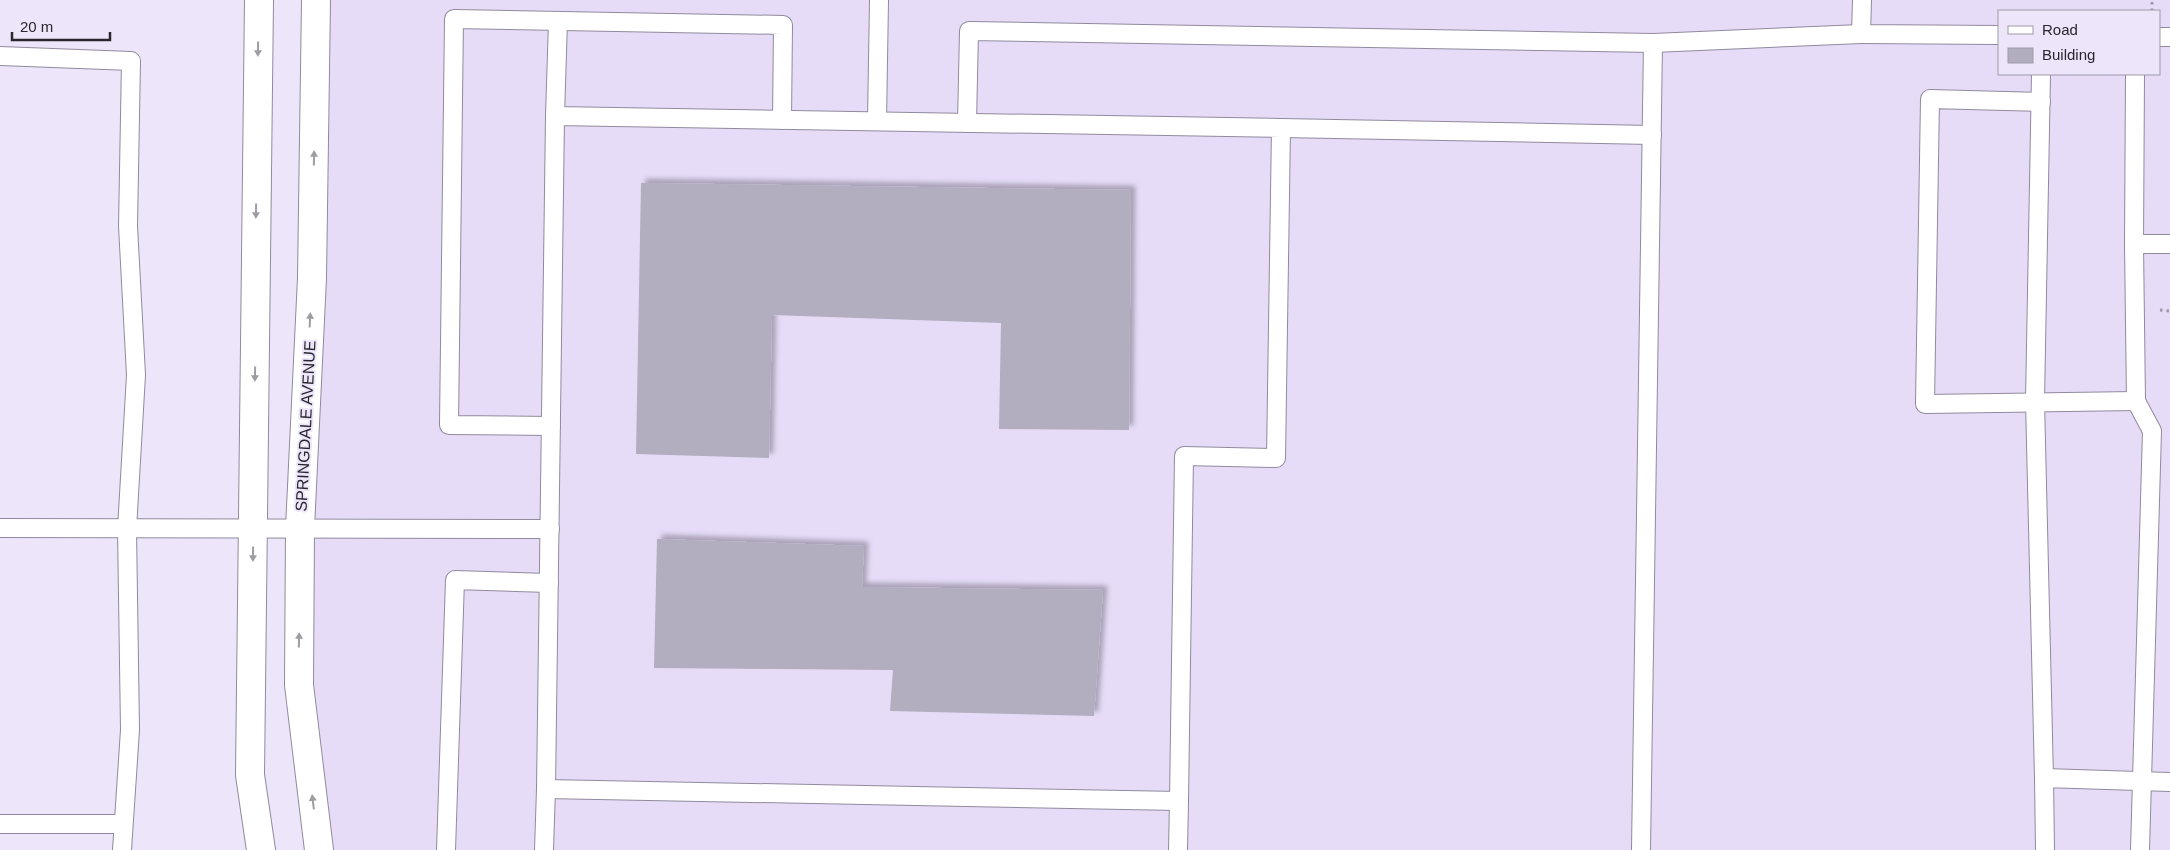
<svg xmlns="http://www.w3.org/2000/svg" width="2170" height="850" font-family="Arial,sans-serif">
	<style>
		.built { fill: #e6dcf8; fill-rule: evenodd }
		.building { fill: #b3adc0; filter: url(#shadow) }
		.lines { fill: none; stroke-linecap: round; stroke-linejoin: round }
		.service-casing { stroke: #918a9d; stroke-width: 20 }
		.minor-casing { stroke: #918a9d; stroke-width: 30 }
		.path { stroke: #9d97a6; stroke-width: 3; stroke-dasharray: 2.5 4; stroke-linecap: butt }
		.service { stroke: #fff; stroke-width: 18 }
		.minor { stroke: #fff; stroke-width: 28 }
		.oneway { fill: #9f9da1 }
		.labels { text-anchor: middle; stroke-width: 4; stroke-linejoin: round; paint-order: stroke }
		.street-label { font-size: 16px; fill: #29262e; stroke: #ede6fa }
	</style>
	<defs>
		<filter id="shadow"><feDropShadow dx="4.5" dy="-4.5" stdDeviation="2.5" flood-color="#0004"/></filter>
	</defs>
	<rect width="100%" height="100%" fill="#ede6fa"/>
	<!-- built -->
	<path class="built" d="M310,0H2170V850H313ZM1999,11H2159V74H1999Z"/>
	<!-- building -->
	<g class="building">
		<polygon points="641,183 1131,190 1129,430 999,429 1001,323 772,315 769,458 636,454"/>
		<polygon points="657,539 864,546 862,587 1103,590 1094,716 890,711 893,670 654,668"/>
	</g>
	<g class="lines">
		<defs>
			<g id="service">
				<polyline points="1862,0 1861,34 1999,35"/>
				<polyline points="2159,37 2170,37"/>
				<polyline points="1653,43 1861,34"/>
				<polyline points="0,56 131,61 128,226 136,375 127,529 130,730 122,850"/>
				<polyline points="2041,74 2035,401 2044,778"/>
				<polyline points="2135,74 2134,244 2170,244"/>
				<polyline points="2041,102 1930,99 1925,404 2136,401"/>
				<polygon points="555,116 1281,128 1276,458 1184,456 1179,801 546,789"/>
				<polyline points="555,116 558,21"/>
				<polyline points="877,121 879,0"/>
				<polyline points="967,123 969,31 1653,43 1641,850"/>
				<polyline points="1281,128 1652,135"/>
				<polyline points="2134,244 2136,401 2152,431 2140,850"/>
				<polyline points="551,426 449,425 454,19 783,25 782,120"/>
				<polyline points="0,528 550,529"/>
				<polyline points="0,824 123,824"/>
				<polyline points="446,850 455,580 549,583"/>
				<polyline points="544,850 546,789"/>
				<polyline points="1178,850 1179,801"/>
				<polyline points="2045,850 2044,778 2170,782"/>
			</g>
			<g id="minor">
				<polyline points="259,0 250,775 261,850"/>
				<polyline points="316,0 312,278 300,528 299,685 319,850"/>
			</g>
		</defs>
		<!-- service casing -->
		<use href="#service" class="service-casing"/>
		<!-- minor casing -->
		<use href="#minor" class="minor-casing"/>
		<!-- path -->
		<g class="path">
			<polyline points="2152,11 2152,0"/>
			<polyline points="2160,310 2170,311"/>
		</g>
		<!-- service -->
		<use href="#service" class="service"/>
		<!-- minor -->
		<use href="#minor" class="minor"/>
	</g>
	<!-- one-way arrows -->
	<defs><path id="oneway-solid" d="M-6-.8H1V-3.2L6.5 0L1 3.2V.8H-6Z" transform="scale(1.25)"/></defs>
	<g class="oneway">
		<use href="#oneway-solid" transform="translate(258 49) rotate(91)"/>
		<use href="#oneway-solid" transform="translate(314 158) rotate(-89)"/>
		<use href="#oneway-solid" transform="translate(256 211) rotate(91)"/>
		<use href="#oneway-solid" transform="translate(310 320) rotate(-87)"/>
		<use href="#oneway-solid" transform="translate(255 374) rotate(91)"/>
		<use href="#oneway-solid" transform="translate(253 554) rotate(91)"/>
		<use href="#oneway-solid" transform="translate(299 640) rotate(-89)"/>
		<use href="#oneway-solid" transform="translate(313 802) rotate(-97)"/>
	</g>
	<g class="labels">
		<!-- street labels -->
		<g class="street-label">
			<text transform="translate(305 426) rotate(-87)" y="6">SPRINGDALE AVENUE</text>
		</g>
	</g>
	<!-- legend -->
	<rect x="1998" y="10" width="162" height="65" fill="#ede6fa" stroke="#9f99a8"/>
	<rect x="2008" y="26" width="25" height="8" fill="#ffffff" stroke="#9f99a8"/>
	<text x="2042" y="35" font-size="15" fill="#29262e">Road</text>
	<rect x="2008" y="48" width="25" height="15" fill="#b3adc0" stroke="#9f99a8"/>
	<text x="2042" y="60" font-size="15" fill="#29262e">Building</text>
	<!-- scale -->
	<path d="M12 32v8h98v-8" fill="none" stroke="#29262e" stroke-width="2.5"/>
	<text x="20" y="32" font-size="15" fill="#29262e" stroke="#ede6fa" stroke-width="4" paint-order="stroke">20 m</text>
</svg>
